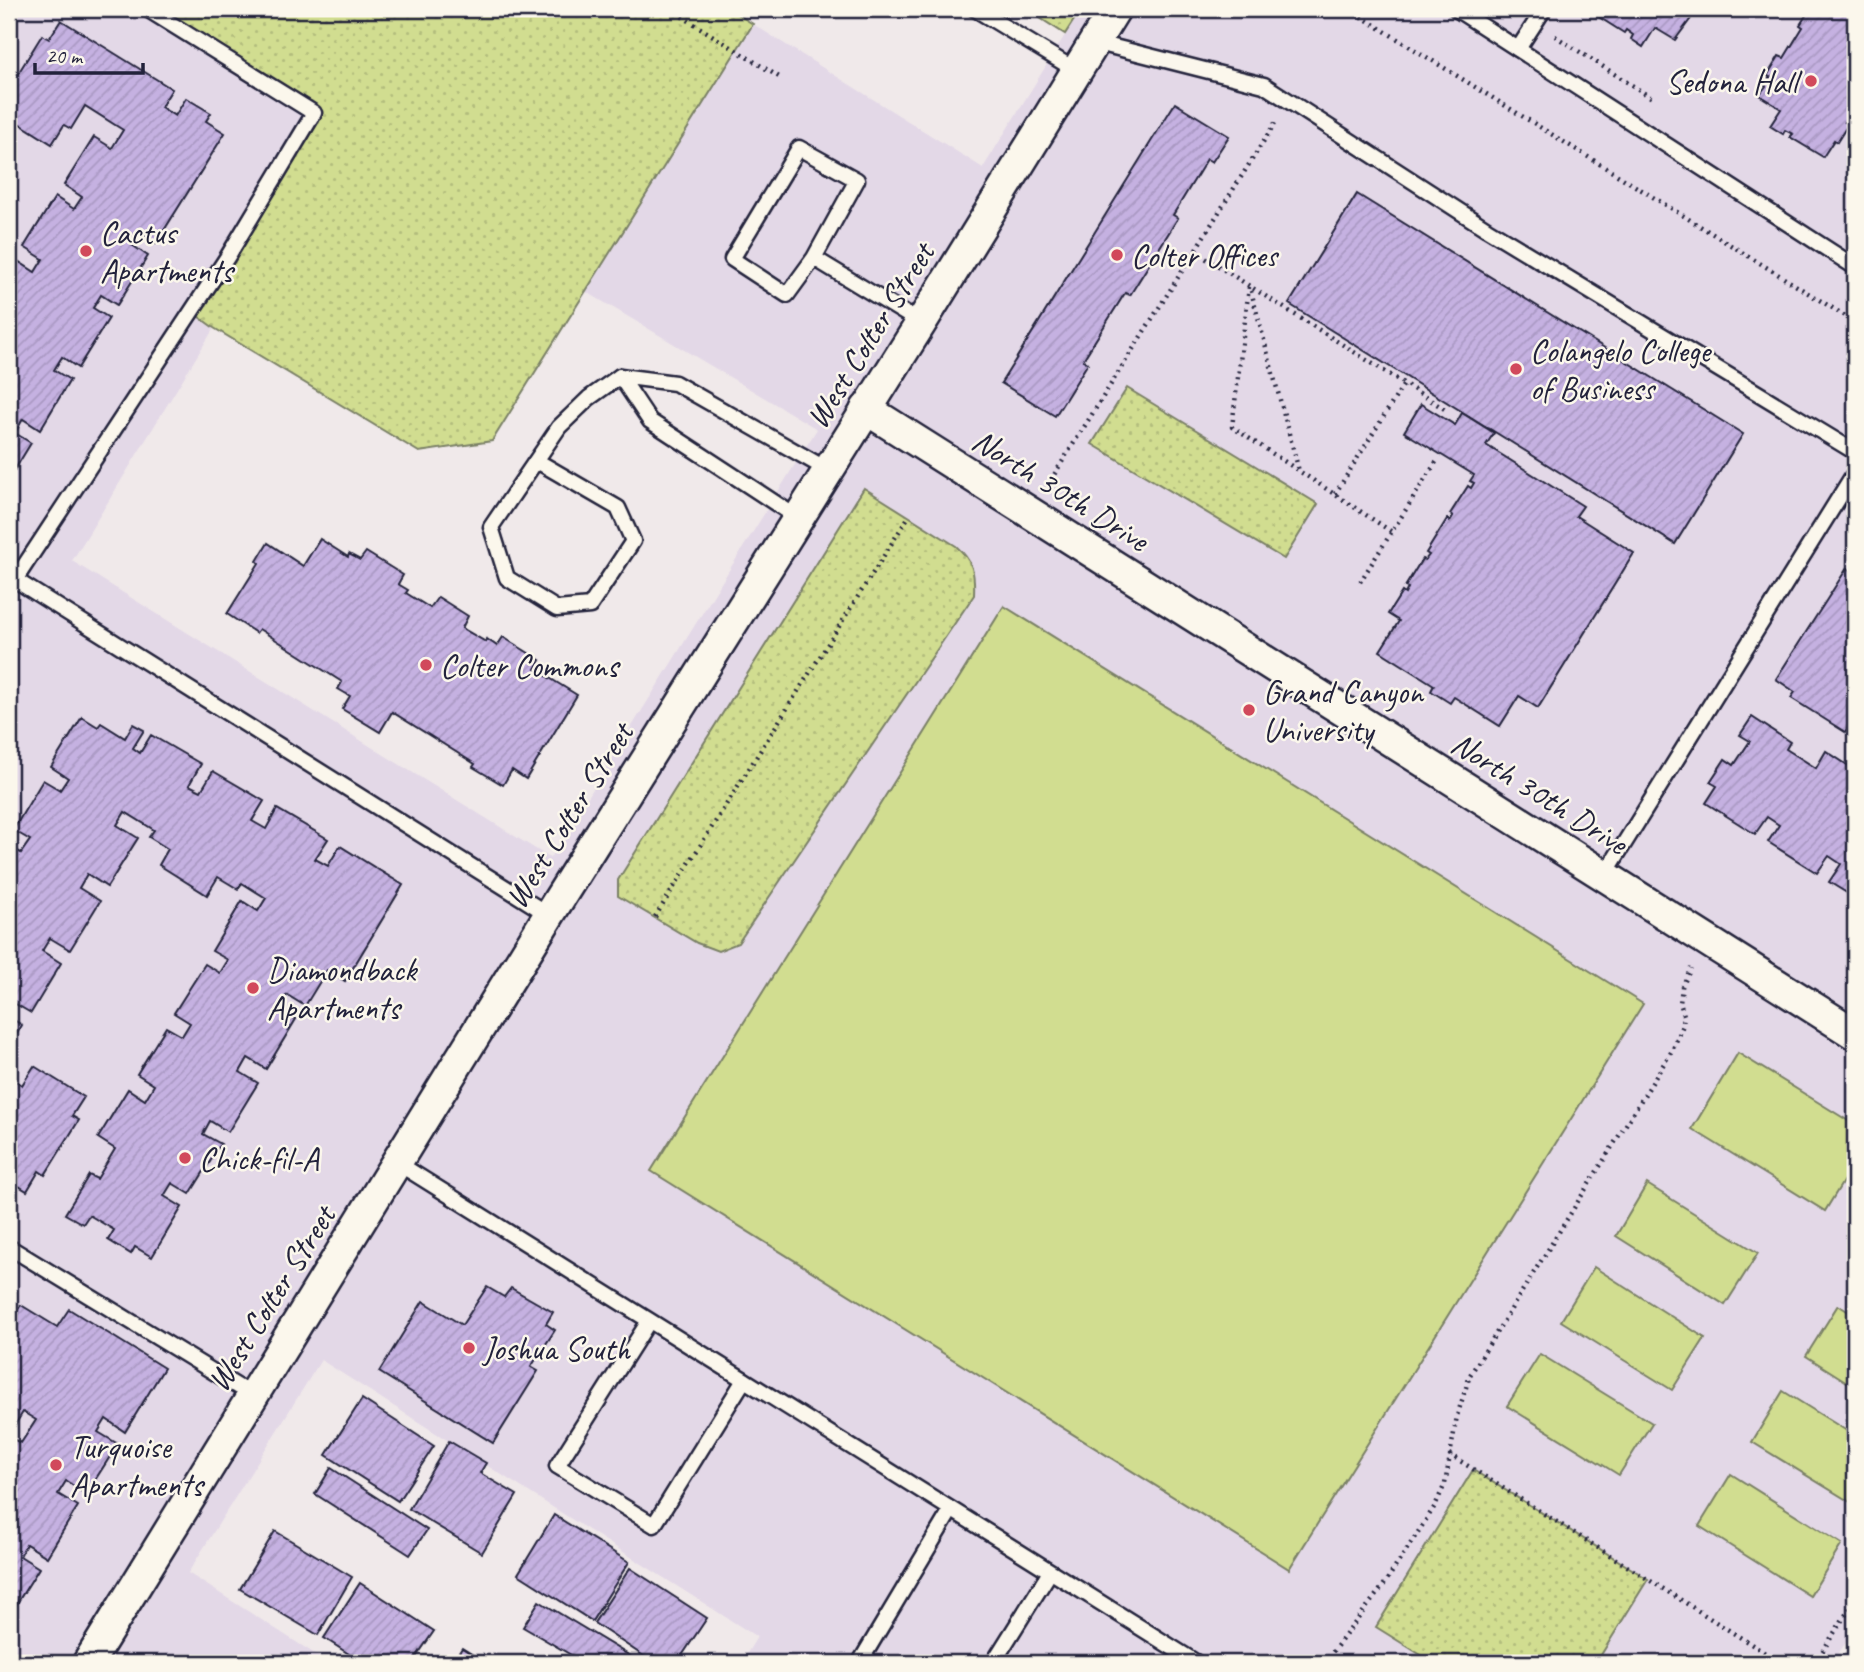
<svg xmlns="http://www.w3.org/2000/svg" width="1864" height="1672" font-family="Caveat,sans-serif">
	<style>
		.built { fill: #e3d8e7; fill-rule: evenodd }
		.grass { fill: url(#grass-dots); stroke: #7a8066; stroke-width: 2 }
		.park { fill: #d1dd90; stroke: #7a8066; stroke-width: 2 }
		.building { fill: url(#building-hatch); stroke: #22223b; stroke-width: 2 }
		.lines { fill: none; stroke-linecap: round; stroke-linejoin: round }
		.service-casing { stroke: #22223b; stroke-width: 19 }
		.minor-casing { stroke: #22223b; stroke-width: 35 }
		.path { stroke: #22223b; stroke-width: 4.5; stroke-dasharray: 2 5; stroke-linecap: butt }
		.service { stroke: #fbf7ec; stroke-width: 14 }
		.minor { stroke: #fbf7ec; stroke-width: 30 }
		.poi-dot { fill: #d1495b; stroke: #fbf7ec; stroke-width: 2.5 }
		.labels { text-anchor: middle; stroke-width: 5; stroke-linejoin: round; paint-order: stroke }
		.poi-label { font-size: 33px; fill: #22223b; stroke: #fbf7ec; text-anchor: start }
		.street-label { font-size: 33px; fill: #22223b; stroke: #fbf7ec }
	</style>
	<defs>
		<pattern id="grass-dots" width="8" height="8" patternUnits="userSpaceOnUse" patternTransform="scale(1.75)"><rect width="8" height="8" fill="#d1dd90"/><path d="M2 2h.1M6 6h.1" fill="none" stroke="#b3bd7d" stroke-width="1.8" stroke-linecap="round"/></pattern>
		<pattern id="building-hatch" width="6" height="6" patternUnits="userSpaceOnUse" patternTransform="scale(1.75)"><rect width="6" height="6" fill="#c5b1e1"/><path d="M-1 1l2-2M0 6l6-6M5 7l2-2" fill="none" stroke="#a998c2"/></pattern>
	</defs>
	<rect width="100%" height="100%" fill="#f0e9ea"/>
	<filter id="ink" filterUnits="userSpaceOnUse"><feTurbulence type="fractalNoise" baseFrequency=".0143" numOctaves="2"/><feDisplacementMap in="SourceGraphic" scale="14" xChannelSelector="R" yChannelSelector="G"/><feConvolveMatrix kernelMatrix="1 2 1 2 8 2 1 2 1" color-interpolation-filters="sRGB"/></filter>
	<g filter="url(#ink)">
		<!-- built -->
		<path class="built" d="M9,9H729L983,168L1065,35L1024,9H1855V1628L1835,1659L1840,1663H741L757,1637L321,1360L188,1573L329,1663H9ZM585,291L817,429L550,858L72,561L214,328L419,452L492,441Z"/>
		<!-- grass -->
		<g class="grass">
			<polygon points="146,9 729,9 753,24 492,441 419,452 214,328 191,311 314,113"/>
			<polygon points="1026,9 1081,9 1065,34"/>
			<polygon points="1127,388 1318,504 1284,559 1092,444"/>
			<path d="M864,488L956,546C973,561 975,572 974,595L738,943L718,951L697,943L618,896V880Z"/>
			<polygon points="1473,1470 1648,1579 1596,1663 1434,1663 1376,1627"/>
		</g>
		<!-- park -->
		<g class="park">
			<polygon points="1004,606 1643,1004 1289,1569 651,1171"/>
			<polygon points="1738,1053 1855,1125 1855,1162 1825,1211 1692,1129"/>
			<polygon points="1647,1184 1758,1253 1725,1305 1616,1236"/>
			<polygon points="1594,1267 1705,1338 1672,1390 1561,1321"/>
			<polygon points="1838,1305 1855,1316 1855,1387 1806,1356"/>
			<polygon points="1540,1354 1652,1423 1619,1475 1507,1406"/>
			<polygon points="1783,1391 1855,1436 1855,1505 1752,1442"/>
			<polygon points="1731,1474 1842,1544 1810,1596 1699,1526"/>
		</g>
		<!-- building -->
		<g class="building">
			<polygon points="1594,9 1698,9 1675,40 1655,28 1643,47 1631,39 1633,35 1626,30 1624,33 1591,12"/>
			<polygon points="1810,9 1855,9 1855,106 1845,122 1849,123 1837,142 1834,140 1823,157 1790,137 1793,134 1785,130 1783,134 1770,126 1781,109 1759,95 1766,86 1765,85 1770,77 1767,76 1779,56 1784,58 1803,27 1800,25"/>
			<polygon points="61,20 172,89 161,107 175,116 186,98 211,113 206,121 225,133 156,243 140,233 132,245 148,256 117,305 101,295 93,308 109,318 78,368 62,357 54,370 70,380 40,430 23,419 15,433 31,443 9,479 9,271 16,260 35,272 43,259 24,247 55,197 74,209 82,197 64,185 94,137 112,148 123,130 85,106 71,129 64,125 52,144 9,117 9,103 15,94 9,88 42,35 49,39"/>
			<polygon points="1175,103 1229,136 1212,162 1207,159 1173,215 1178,218 1130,295 1125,293 1083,360 1088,363 1055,416 1001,383"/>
			<polygon points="1357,194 1743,434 1675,544 1289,304"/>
			<polygon points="1421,404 1455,425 1462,413 1494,433 1486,445 1583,506 1576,516 1634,553 1538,708 1519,696 1500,726 1454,697 1450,703 1431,691 1434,685 1380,651 1399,621 1388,614 1402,592 1405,594 1408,588 1405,587 1422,559 1425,560 1429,555 1426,553 1447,519 1450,521 1453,516 1450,514 1468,486 1471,488 1474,483 1470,481 1474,475 1404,432"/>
			<polygon points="320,539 348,557 349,554 360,560 366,552 403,575 398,584 408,590 406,593 430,608 438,597 468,616 462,628 486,642 487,639 497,646 503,637 540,660 535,669 577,695 526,779 512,770 503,785 473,767 475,764 392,712 380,732 342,709 350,696 338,689 342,682 259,629 256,633 227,614 259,563 257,561 268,543 303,566"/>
			<polygon points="1847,568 1855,573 1855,730 1849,726 1845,732 1791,698 1795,692 1776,679"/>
			<polygon points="82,717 98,727 101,723 125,738 133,724 144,730 133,748 140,753 151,735 201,764 189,785 201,791 213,771 264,801 252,821 266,829 277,809 328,839 315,859 328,866 340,846 403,885 345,981 327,970 305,1006 287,995 279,1009 296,1019 266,1069 248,1058 240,1072 258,1083 228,1132 210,1121 203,1134 221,1144 190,1194 172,1183 164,1196 182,1207 152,1257 135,1247 131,1254 108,1240 114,1230 89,1215 83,1224 65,1214 89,1175 97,1179 115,1149 98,1138 128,1089 145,1100 154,1085 137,1074 166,1027 182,1036 190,1023 174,1013 205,964 220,973 228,960 212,951 242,901 258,911 266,898 242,883 238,889 218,877 207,895 159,865 168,849 149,837 154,830 125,812 117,825 138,838 107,887 87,874 79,888 100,901 70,950 50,938 42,951 61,963 31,1013 12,1002 9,1006 9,845 21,853 30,840 13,830 43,780 60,790 68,778 51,767"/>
			<polygon points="1752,717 1790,742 1786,749 1816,768 1826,751 1855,770 1855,898 1829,882 1841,864 1829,856 1817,873 1768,842 1779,825 1767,817 1755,834 1706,803 1717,786 1710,782 1725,759 1734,765 1750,741 1740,735"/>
			<polygon points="9,1017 22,1025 9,1047"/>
			<polygon points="34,1066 84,1097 72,1116 79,1120 45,1175 39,1171 27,1191 9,1180 9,1094 16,1081 22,1085"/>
			<polygon points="487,1287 504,1297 511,1288 553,1312 546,1324 555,1330 531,1367 538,1371 493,1443 379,1372 423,1301 462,1325"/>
			<polygon points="21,1305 57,1327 69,1309 164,1368 125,1432 106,1419 98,1432 118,1444 86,1494 66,1481 58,1494 78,1506 47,1557 26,1544 20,1556 39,1568 9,1616 9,1450 15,1440 21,1443 36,1420 23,1412 13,1428 9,1425 9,1322"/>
			<polygon points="362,1399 434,1446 398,1501 326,1455"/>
			<polygon points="449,1441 486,1463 480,1473 517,1495 482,1553 409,1509"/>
			<polygon points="331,1468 427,1530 410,1555 315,1494"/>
			<polygon points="554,1515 629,1562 592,1621 518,1574"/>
			<polygon points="275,1531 352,1577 318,1635 240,1589"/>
			<polygon points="630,1568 707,1618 677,1663 654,1663 594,1623"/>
			<polygon points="360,1583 434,1631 412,1663 363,1663 324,1638"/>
			<polygon points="539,1601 635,1659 633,1663 585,1663 523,1627"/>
			<polygon points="462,1648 486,1663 452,1663"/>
		</g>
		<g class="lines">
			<defs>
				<g id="service">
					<polyline points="975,9 1077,71"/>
					<polyline points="1456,9 1855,267"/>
					<polyline points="1094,42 1264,85 1487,229 1855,452"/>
					<polyline points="1518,49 1544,9"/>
					<polyline points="814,258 857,180 799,148 732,259 787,295 814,258 921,323"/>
					<polyline points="537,461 618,508 633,541 590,606 557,609 507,578 491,527 559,427 589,398 620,376"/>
					<polyline points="798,518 650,421 620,376 675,383 828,470"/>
					<polyline points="9,576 549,915"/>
					<polyline points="15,580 228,256 314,113 147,9"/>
					<polyline points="1604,876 1855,472"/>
					<polyline points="396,1162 1197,1663"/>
					<polyline points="9,1247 253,1396"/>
					<polyline points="649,1321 557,1466 654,1525 744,1380"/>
					<polyline points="863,1663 860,1662 951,1510"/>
					<polyline points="993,1663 1050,1572"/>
				</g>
				<g id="minor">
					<polyline points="866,409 1855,1034"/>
					<polyline points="88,1663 549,915 921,323 1115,9"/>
				</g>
			</defs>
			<!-- service casing -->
			<use href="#service" class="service-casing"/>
			<!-- minor casing -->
			<use href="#minor" class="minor-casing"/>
			<!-- path -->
			<g class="path">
				<polyline points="670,9 779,77"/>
				<polyline points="1349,9 1855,322"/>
				<polyline points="1555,36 1652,98"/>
				<polyline points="1194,251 1446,410"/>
				<polyline points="1249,287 1232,427 1392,532"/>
				<polyline points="1251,291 1299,471"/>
				<polyline points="1047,486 1275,123"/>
				<polyline points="1335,494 1404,384"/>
				<polyline points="1360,582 1438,459"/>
				<polyline points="655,917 909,516"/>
				<polyline points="1449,1454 1781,1663"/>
				<polyline points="1324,1663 1383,1586 1435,1506 1445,1484 1457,1416 1470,1375 1673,1049 1683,1025 1684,1015 1680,1003 1682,987 1691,968"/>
				<polyline points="1815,1663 1855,1600"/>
			</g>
			<!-- service -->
			<use href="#service" class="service"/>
			<!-- minor -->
			<use href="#minor" class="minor"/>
		</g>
	</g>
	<!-- markers -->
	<g class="poi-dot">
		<circle cx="1811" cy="81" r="7"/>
		<circle cx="86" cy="251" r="7"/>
		<circle cx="1117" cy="255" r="7"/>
		<circle cx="1516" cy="369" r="7"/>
		<circle cx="426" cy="665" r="7"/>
		<circle cx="1249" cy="710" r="7"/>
		<circle cx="253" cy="988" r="7"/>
		<circle cx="185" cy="1158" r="7"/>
		<circle cx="469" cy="1348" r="7"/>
		<circle cx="56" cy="1465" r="7"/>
	</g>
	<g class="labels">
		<!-- poi labels -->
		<g class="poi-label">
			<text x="1797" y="93" text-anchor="end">Sedona Hall</text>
			<text x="100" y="244">Cactus<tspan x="100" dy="38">Apartments</tspan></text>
			<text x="1131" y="267">Colter Offices</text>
			<text x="1530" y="362">Colangelo College<tspan x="1530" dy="38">of Business</tspan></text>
			<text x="440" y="677">Colter Commons</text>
			<text x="1263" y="703">Grand Canyon<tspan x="1263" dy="38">University</tspan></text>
			<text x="267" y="981">Diamondback<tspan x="267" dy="38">Apartments</tspan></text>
			<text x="199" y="1170">Chick-fil-A</text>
			<text x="483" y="1360">Joshua South</text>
			<text x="70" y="1458">Turquoise<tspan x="70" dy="38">Apartments</tspan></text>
		</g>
		<!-- street labels -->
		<g class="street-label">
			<text transform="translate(869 335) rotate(-58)" y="12">West Colter Street</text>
			<text transform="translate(1061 489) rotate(32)" y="12">North 30th Drive</text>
			<text transform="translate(1540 792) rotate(32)" y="12">North 30th Drive</text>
			<text transform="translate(568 815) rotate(-58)" y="12">West Colter Street</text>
			<text transform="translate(270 1298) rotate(-58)" y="12">West Colter Street</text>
		</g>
	</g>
	<!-- margin -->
	<rect width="1864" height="1672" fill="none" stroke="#fbf7ec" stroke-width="35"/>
	<rect x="18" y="18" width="1829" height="1637" fill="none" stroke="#22223b" stroke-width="2.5" filter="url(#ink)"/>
	<!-- scale -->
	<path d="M35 63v10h108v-10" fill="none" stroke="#22223b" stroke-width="3.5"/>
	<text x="46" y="63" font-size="21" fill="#22223b" stroke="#fbf7ec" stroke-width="5" paint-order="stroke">20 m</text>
</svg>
